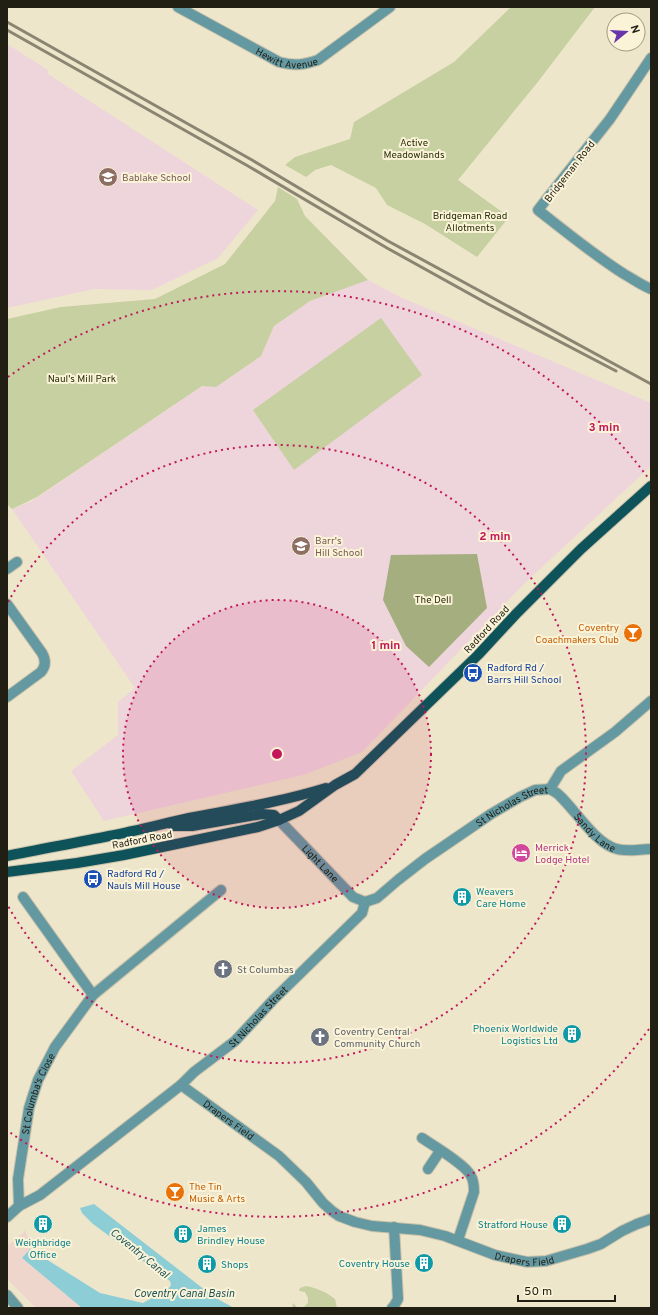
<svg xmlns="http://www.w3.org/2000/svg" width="658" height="1315" font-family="Overpass,sans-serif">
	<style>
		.commercial { fill: #efd6cd }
		.education { fill: #eed4db }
		.green { fill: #c6d0a0 }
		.forest { fill: #a4ae7f }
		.water { fill: #8dcdd6 }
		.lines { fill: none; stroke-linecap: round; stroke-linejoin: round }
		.minor-casing { stroke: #c9c2aa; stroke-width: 12 }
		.major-casing { stroke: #c9c2aa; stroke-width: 12 }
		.minor { stroke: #6499a1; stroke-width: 10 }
		.major { stroke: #0e525a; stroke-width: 10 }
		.rail { stroke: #8a8471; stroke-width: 3 }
		.ring { fill: none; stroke: #c2185b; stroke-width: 2; stroke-dasharray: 2 4 }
		.labels { text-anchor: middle; stroke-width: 4; stroke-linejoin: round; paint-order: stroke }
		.street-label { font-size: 10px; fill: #211e14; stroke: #fbf3d8 }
		.park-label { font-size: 10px; fill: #292f09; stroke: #fbf3d8 }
		.education-label { font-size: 10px; fill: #785e54; stroke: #fbf3d8; text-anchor: start }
		.food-label { font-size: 10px; fill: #c56008; stroke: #fbf3d8; text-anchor: end }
		.transit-label { font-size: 10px; fill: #164399; stroke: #fbf3d8; text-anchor: start }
		.hotel-label { font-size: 10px; fill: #b23c85; stroke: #fbf3d8; text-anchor: start }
		.culture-label { font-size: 10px; fill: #0d838f; stroke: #fbf3d8; text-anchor: start }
		.worship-label { font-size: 10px; fill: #5b616d; stroke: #fbf3d8; text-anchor: start }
		.water-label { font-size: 11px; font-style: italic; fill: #1d545b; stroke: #fbf3d8 }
		.centre { fill: #c2185b; stroke: #fbf3d8; stroke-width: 2 }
		.ring-label { font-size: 12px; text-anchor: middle; font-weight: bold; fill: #c2185b; stroke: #fbf3d8; stroke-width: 4; stroke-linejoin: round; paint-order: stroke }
	</style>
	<rect width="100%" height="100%" fill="#eee6cb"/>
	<!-- commercial -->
	<polygon class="commercial" points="25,1229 27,1236 32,1242 34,1251 30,1249 22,1258 82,1308 36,1308 7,1279 7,1246 24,1232"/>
	<!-- education -->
	<g class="education">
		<polygon points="7,44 48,70 48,74 258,210 218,258 152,290 94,289 7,308"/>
		<polygon points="368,280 400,297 651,403 651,466 526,582 362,752 303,775 104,821 71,771 118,735 118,702 135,688 12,509 32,501 202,386 216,386 231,377 261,356 274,326 310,301"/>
	</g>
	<!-- green -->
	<g class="green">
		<polygon points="511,7 595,7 537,83 458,180 509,217 477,257 425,224 387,205 376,188 331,165 315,170 306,177 285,165 295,157 350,139 354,122 454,62"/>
		<polygon points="278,187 297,199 305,216 368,280 310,301 274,326 261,356 216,387 202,386 37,497 12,509 7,504 7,319 61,307 155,299 225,264 275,201"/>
		<polygon points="381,318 422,375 294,470 253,410"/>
		<path d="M306,1286C317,1288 326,1292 335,1299L337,1308H292L293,1303L298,1308L304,1307L308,1303V1298L305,1292L299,1291L300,1288Z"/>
	</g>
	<!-- forest -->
	<polygon class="forest" points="477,554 487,608 429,667 406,646 383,600 391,555"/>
	<!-- water -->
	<polygon class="water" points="94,1204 214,1297 234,1308 82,1308 22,1258 30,1249 100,1293 143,1303 168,1289 171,1285 170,1281 93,1224 82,1213 80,1208"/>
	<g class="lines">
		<defs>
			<g id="minor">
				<path id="s1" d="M178,7L279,62C295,66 303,65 318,60L390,7"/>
				<path d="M651,58L610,119L538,210C566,232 594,255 624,274C633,279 641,285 651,289"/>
				<polyline points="7,569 17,562"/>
				<path d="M7,604L42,653C46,660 46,666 41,672L7,697"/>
				<polyline points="550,789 561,771 615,732 651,701"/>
				<path id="s2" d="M550,789C553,791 558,793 560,796C576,811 596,844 617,849C627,852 640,849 651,849"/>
				<path id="s3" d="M279,820L353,897L365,902L377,898L398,880L425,859L491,814L520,797L535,790L550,789"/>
				<polyline points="23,897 93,995"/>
				<path id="s4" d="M181,1085L279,1156L306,1182L323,1203L332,1211L339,1216L355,1222L372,1226L420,1230L445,1236L495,1255L527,1262L546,1261L587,1249L601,1244L622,1231L637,1224L651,1219"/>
				<path d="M422,1138C434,1146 466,1165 471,1176C474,1181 474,1186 474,1192L458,1240"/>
				<polyline points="428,1169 440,1151"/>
				<path id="s5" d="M19,1206L18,1179L29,1108L38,1080L55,1047L93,995L221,890"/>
				<path id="s6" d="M7,1217L19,1206L40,1195L181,1085L194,1072L235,1041L274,999L362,913L365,902"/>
				<polyline points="7,1295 18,1308"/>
				<polyline points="392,1308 394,1306 398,1299 394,1227"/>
			</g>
			<g id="major">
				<polyline points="173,826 192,826 262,814 274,815 279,820"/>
				<path d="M7,856C41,849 75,843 109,836C136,831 162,824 189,818C235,809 281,802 326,788"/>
				<polyline points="7,872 77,863 124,855 258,827 279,820 299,811 335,785 355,774 478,655 516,614 581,549 651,486"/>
			</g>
		</defs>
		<!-- minor casing -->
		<use href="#minor" class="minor-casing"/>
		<!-- major casing -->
		<use href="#major" class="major-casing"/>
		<!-- minor -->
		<use href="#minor" class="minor"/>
		<!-- major -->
		<use href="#major" class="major"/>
		<!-- rail -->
		<g class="rail">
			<polyline points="7,22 252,160 388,241 651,384"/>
			<polyline points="7,30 248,166 387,248 488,304 616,371"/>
		</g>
	</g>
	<!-- distance rings -->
	<circle cx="277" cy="754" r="154" fill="#c2185b" fill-opacity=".12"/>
	<g class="ring">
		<circle cx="277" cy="754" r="154"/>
		<path d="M8 602A309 309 0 1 1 8 906"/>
		<path d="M649 1029A463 463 0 0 1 8 1131M8 377A463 463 0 0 1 649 479"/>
	</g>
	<!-- icons -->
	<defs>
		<symbol id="school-disc" viewBox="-11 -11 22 22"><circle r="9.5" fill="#8d6e63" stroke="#fbf3d8"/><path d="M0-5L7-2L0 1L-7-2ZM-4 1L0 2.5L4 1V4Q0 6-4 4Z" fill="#fff"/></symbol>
		<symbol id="bar-disc" viewBox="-11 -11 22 22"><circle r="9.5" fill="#e8710a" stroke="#fbf3d8"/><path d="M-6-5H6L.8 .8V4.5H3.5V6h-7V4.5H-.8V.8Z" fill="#fff"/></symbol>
		<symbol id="bus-disc" viewBox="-11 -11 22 22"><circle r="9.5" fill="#1a4fb4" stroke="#fbf3d8"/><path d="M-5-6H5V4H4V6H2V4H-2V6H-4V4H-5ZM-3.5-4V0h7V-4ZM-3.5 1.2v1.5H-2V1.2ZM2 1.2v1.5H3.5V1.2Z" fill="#fff"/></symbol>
		<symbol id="hotel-disc" viewBox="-11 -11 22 22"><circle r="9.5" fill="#d1479c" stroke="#fbf3d8"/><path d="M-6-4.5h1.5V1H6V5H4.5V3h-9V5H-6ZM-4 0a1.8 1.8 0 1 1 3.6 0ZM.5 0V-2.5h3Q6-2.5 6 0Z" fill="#fff"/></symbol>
		<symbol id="building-disc" viewBox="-11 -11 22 22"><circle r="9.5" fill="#0f9aa8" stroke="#fbf3d8"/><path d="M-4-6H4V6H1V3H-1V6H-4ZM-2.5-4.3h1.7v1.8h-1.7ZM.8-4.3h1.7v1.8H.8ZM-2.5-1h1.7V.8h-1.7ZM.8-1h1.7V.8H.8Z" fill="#fff"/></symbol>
		<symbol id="church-disc" viewBox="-11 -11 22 22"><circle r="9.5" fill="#6b7280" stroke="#fbf3d8"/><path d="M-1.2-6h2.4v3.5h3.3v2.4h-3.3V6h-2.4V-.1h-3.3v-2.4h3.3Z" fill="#fff"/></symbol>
	</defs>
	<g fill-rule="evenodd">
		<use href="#school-disc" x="97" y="166" width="22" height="22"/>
		<use href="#school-disc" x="290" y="535" width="22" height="22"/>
		<use href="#bar-disc" x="622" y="622" width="22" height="22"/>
		<use href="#bus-disc" x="462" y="662" width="22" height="22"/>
		<use href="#hotel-disc" x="510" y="842" width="22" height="22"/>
		<use href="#bus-disc" x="82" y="868" width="22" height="22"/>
		<use href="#building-disc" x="451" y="886" width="22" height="22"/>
		<use href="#church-disc" x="212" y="958" width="22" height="22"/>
		<use href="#building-disc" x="561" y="1023" width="22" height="22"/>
		<use href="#church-disc" x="309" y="1026" width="22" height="22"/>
		<use href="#bar-disc" x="164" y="1181" width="22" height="22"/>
		<use href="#building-disc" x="32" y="1213" width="22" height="22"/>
		<use href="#building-disc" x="551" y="1213" width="22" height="22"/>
		<use href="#building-disc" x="172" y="1223" width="22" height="22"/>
		<use href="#building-disc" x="413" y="1252" width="22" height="22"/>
		<use href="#building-disc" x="196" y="1253" width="22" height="22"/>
	</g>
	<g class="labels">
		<!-- street labels -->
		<g class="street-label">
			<text dy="4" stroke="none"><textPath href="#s1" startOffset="122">Hewitt Avenue</textPath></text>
			<text transform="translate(569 171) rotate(-52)" y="4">Bridgeman Road</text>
			<text transform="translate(486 629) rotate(-47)" y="4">Radford Road</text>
			<text dy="4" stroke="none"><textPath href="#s3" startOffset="297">St Nicholas Street</textPath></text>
			<text dy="4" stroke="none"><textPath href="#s2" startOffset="63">Sandy Lane</textPath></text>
			<text transform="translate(142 839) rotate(-11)" y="4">Radford Road</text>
			<text dy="4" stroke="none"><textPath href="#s3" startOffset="60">Light Lane</textPath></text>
			<text dy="4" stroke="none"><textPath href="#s6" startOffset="322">St Nicholas Street</textPath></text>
			<text dy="4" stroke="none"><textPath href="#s5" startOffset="115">St Columba's Close</textPath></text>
			<text dy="4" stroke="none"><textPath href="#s4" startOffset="59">Drapers Field</textPath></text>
			<text dy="4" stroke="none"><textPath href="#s4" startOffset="398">Drapers Field</textPath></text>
		</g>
		<!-- park labels -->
		<g class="park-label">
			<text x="414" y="146">Active<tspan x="414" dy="12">Meadowlands</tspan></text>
			<text x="470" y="219">Bridgeman Road<tspan x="470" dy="12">Allotments</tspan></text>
			<text x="82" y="382">Naul's Mill Park</text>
			<text x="433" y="603">The Dell</text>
		</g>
		<!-- education labels -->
		<g class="education-label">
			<text x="122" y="181">Bablake School</text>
			<text x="315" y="544">Barr's<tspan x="315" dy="12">Hill School</tspan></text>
		</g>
		<!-- food labels -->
		<g class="food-label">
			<text x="619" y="631">Coventry<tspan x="619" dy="12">Coachmakers Club</tspan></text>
			<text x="189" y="1190" text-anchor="start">The Tin<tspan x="189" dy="12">Music &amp; Arts</tspan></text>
		</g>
		<!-- transit labels -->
		<g class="transit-label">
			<text x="487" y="671">Radford Rd /<tspan x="487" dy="12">Barrs Hill School</tspan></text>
			<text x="107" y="877">Radford Rd /<tspan x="107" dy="12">Nauls Mill House</tspan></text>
		</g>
		<!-- hotel labels -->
		<g class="hotel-label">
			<text x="535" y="851">Merrick<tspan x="535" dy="12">Lodge Hotel</tspan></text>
		</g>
		<!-- culture labels -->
		<g class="culture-label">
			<text x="476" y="895">Weavers<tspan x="476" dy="12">Care Home</tspan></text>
			<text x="558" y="1032" text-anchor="end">Phoenix Worldwide<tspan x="558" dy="12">Logistics Ltd</tspan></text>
			<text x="548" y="1228" text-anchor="end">Stratford House</text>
			<text x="197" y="1232">James<tspan x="197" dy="12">Brindley House</tspan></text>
			<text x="43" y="1246" text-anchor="middle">Weighbridge<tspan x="43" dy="12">Office</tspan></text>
			<text x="410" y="1267" text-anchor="end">Coventry House</text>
			<text x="221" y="1268">Shops</text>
		</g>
		<!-- worship labels -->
		<g class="worship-label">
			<text x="237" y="973">St Columbas</text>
			<text x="334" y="1035">Coventry Central<tspan x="334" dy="12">Community Church</tspan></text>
		</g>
		<!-- water labels -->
		<g class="water-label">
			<text transform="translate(140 1253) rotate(39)" y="4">Coventry Canal</text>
			<text x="184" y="1297">Coventry Canal Basin</text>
		</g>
	</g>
	<circle cx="277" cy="754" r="6" class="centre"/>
	<g class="ring-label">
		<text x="604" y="431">3 min</text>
		<text x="495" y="540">2 min</text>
		<text x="386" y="649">1 min</text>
	</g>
	<!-- border -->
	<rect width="658" height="1315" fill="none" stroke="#211e14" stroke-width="16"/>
	<!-- north arrow -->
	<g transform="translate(626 32) rotate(72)"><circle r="19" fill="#fbf3d8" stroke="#a49e8a"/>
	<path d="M0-3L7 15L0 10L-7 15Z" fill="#6734ab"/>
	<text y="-6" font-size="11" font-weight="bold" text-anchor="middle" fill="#211e14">N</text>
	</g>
	<!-- scale -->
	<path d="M518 1295v6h97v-6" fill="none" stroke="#211e14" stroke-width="2"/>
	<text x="524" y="1295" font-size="12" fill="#211e14" stroke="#fbf3d8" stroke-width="3" paint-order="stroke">50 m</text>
</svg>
